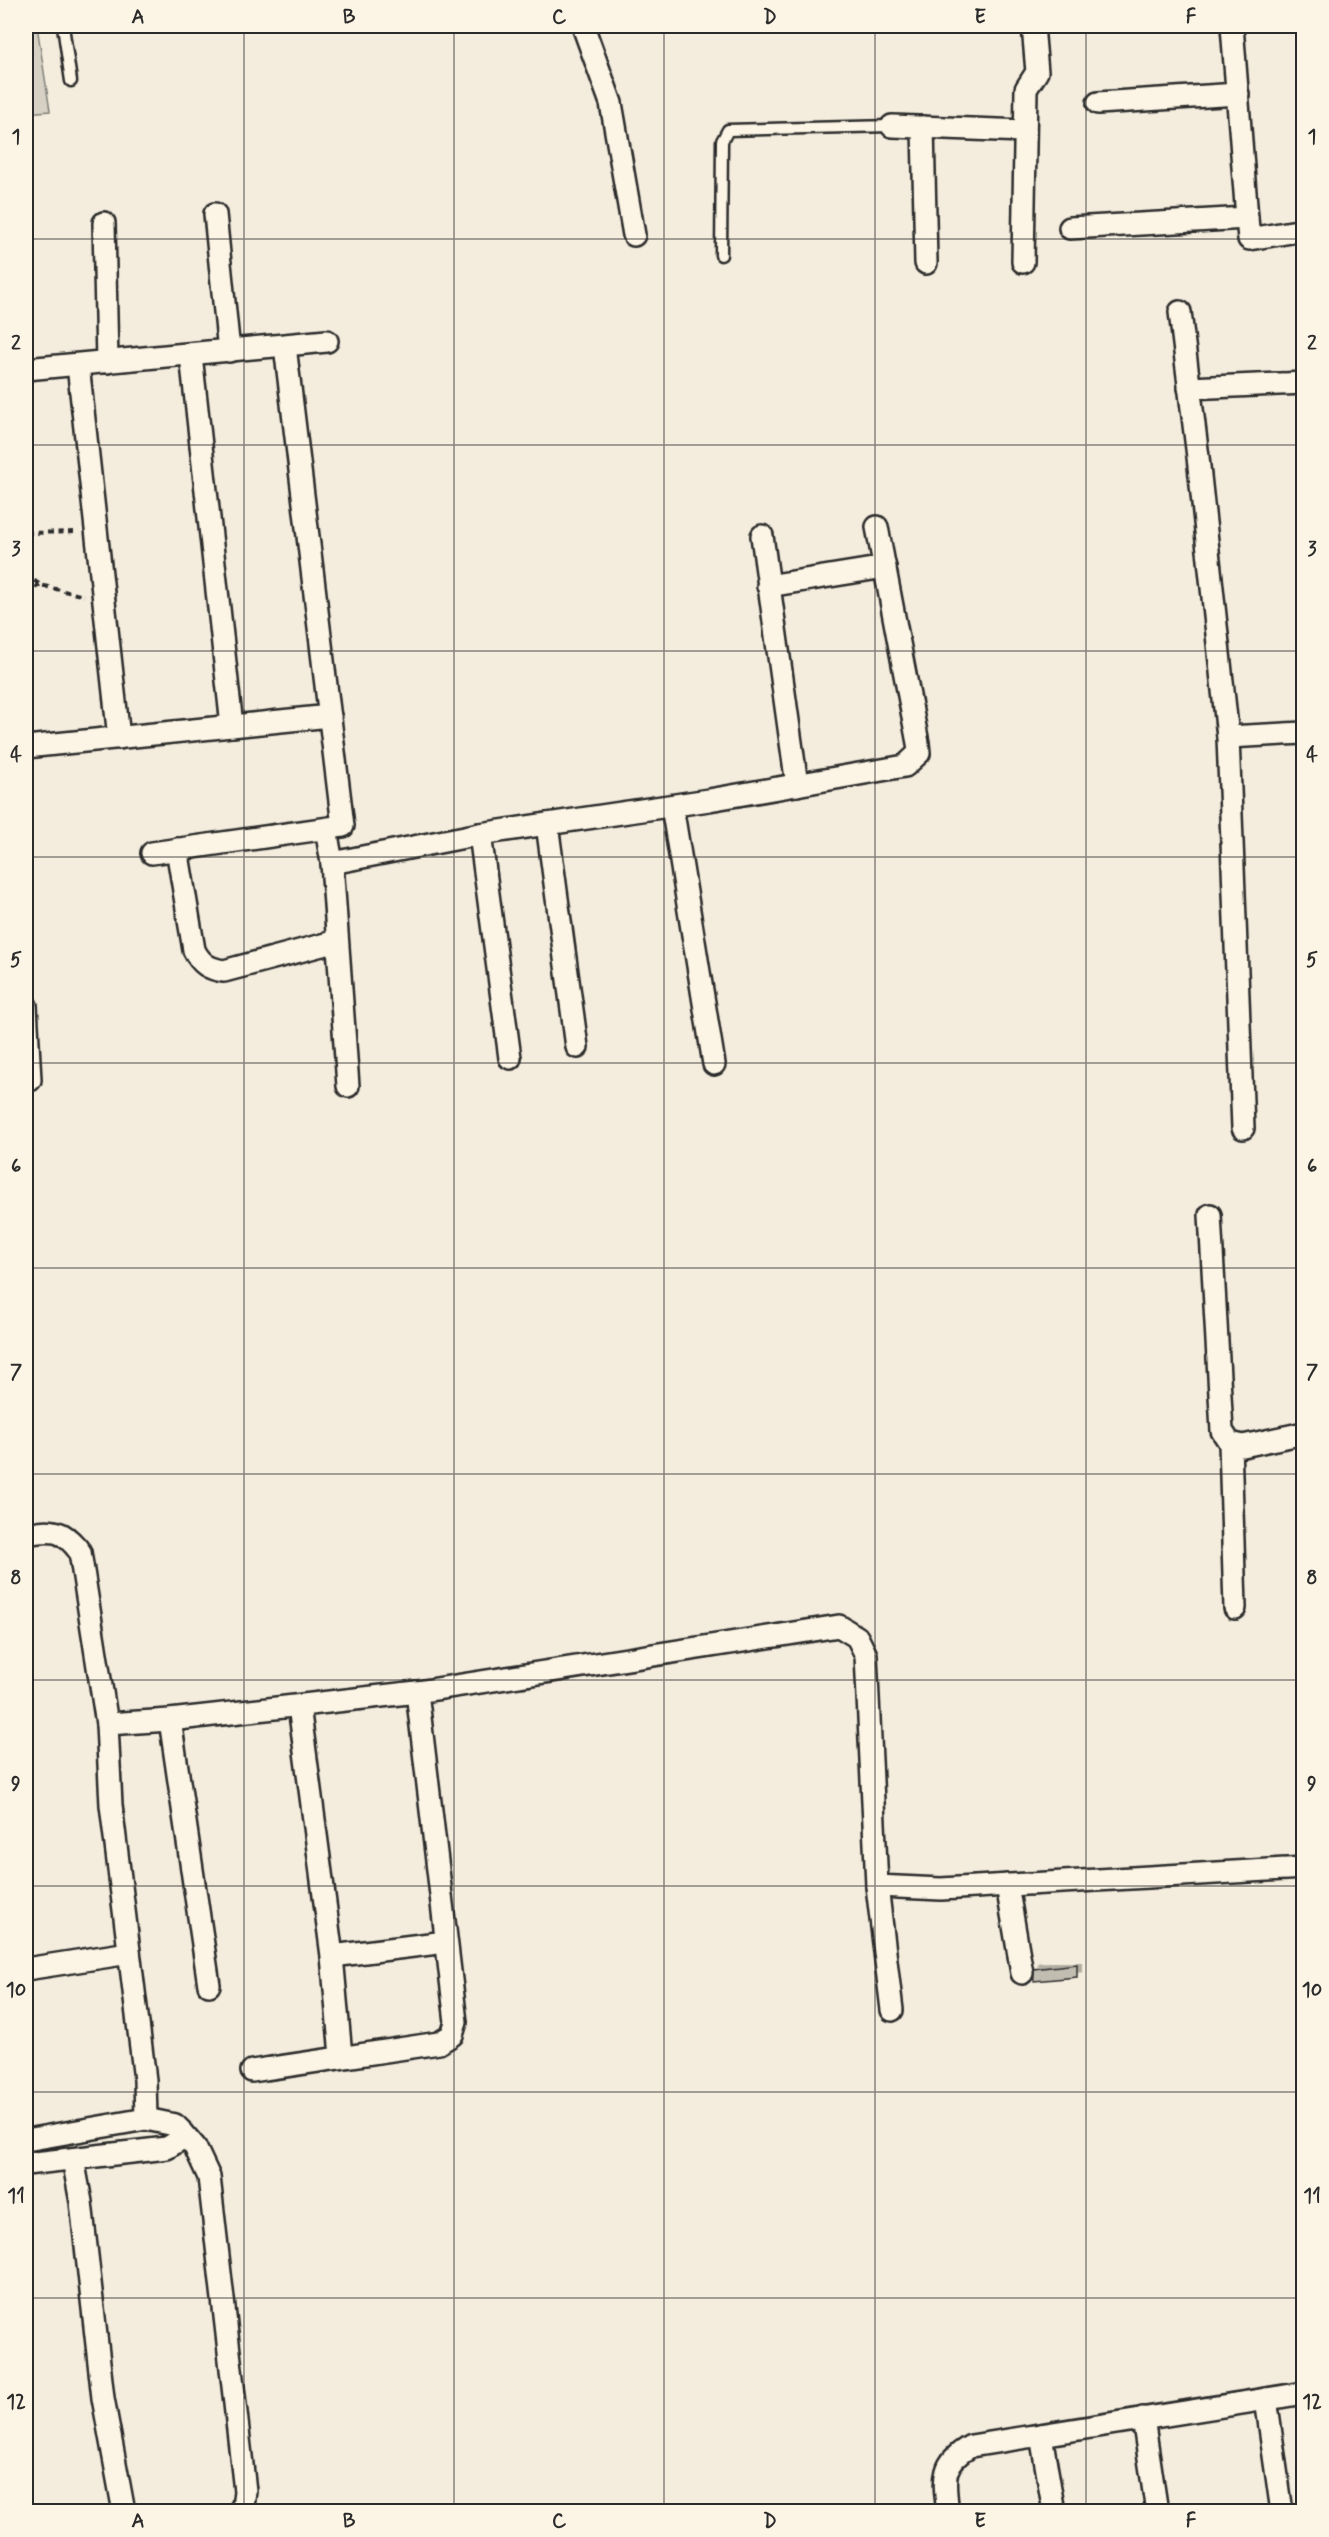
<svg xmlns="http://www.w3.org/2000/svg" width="1329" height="2537" font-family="Mynerve,sans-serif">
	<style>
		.green { fill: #d6d1c4; stroke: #807e78; stroke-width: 1.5 }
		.building { fill: #c2bdb1; stroke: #2b2b2b; stroke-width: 1.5; filter: url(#shadow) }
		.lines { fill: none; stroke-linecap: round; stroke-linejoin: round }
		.lane-casing { stroke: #2b2b2b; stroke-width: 15 }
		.street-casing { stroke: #2b2b2b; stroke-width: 26 }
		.path { stroke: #2b2b2b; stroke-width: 4; stroke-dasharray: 6 4.5; stroke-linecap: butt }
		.lane { stroke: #fcf5e5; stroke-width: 10 }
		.street { stroke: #fcf5e5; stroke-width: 21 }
		.grid { fill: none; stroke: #2b2b2b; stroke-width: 1.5; stroke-opacity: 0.55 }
		.neatline { fill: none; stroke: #2b2b2b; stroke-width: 2 }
		.grid-label { font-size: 20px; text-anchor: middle; font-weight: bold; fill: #2b2b2b }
	</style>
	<defs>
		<filter id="shadow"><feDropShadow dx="5.5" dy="-5.5" stdDeviation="0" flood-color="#0004"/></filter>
	</defs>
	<rect width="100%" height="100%" fill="#f4edde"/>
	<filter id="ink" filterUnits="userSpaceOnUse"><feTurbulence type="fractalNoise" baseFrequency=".0167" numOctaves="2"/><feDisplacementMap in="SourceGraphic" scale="12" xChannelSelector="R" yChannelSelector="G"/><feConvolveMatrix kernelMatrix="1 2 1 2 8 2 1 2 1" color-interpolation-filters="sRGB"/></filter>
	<g filter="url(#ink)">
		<!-- green -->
		<polygon class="green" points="26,26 37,26 50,111 26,113"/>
		<!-- building -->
		<polygon class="building" points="1077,1964 1077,1977 1034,1981 1033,1969"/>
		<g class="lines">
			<defs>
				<g id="lane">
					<polyline points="63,26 71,81"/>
					<polyline points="721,255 722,141 728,130 892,126"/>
				</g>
				<g id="street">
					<polyline points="583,26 611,103 634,235"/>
					<polyline points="1098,103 1238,94"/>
					<polyline points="892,126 1025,131"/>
					<polyline points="923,127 926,263"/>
					<polyline points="215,214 229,351"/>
					<polyline points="1247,218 1249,239 1304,230"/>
					<polyline points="104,223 107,362"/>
					<polyline points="1070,228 1247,218 1232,26"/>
					<polyline points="1023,262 1026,89 1037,72 1033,26"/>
					<polyline points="1180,312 1198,457 1228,737 1243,1128"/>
					<polyline points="191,355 232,726"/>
					<polyline points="78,365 119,738"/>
					<polyline points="26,369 327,341"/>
					<polyline points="1189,388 1304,383"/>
					<polyline points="762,536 797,785"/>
					<polyline points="768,586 885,567"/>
					<polyline points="1228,737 1304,733"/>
					<polyline points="26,747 330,716"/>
					<polyline points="672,806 714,1064"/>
					<polyline points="547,824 577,1047"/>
					<polyline points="326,829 332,863 348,1086"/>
					<polyline points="480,834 510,1058"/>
					<path d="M177,849L194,950C201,964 209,969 224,971L337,941"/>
					<polyline points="152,853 343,826 285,346"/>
					<polyline points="332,863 480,834 709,800 905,766 919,753 918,743 877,527"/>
					<polyline points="26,1006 30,1080 26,1081"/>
					<polyline points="1210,1215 1222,1431 1230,1443 1243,1446 1304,1433"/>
					<polyline points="1230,1443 1235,1608"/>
					<path d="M26,1534C53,1529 63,1529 80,1552L107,1724"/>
					<polyline points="299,1706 332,1956 341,2056"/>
					<polyline points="170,1720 209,1985"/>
					<polyline points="1007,1885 1022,1973"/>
					<polyline points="877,1886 892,2010"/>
					<polyline points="332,1956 446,1942"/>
					<polyline points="26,1969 129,1953"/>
					<polyline points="252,2071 439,2043 452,2035 456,2022 417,1692"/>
					<polyline points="146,2119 145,2080 111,1805 107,1724 170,1720 417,1692 839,1626 857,1637 866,1655 877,1886 941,1889 1304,1868"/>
					<polyline points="183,2133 195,2147 209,2177 245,2491 243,2507 238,2512"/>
					<polyline points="26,2140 146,2119 175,2125 183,2133 178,2141 167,2148 26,2164"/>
					<polyline points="73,2159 81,2202 103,2398 124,2512"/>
					<polyline points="1266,2399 1282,2512"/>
					<polyline points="1143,2418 1157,2512"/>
					<polyline points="1041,2435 1054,2512"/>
					<path d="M948,2512C944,2480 940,2463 971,2446L1304,2393"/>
				</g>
			</defs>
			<!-- lane casing -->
			<use href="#lane" class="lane-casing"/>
			<!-- street casing -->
			<use href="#street" class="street-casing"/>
			<!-- path -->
			<g class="path">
				<polyline points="26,533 78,532"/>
				<polyline points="26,574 40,585 84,596"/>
				<polyline points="26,593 40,585"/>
			</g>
			<!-- lane -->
			<use href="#lane" class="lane"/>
			<!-- street -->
			<use href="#street" class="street"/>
		</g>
	</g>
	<!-- grid -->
	<path class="grid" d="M244,26V2512M454,26V2512M664,26V2512M875,26V2512M1086,26V2512M26,239H1304M26,445H1304M26,651H1304M26,857H1304M26,1063H1304M26,1268H1304M26,1474H1304M26,1680H1304M26,1886H1304M26,2092H1304M26,2298H1304"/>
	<!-- margin -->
	<rect width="1329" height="2537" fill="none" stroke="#fcf5e5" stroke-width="66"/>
	<rect x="33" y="33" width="1263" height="2471" class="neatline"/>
	<g class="grid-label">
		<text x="138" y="23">A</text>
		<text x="349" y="23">B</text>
		<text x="559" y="23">C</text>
		<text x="770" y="23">D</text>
		<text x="980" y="23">E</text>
		<text x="1191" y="23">F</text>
		<text x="16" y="143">1</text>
		<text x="1312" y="143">1</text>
		<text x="16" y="349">2</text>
		<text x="1312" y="349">2</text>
		<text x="16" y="555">3</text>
		<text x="1312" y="555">3</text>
		<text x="16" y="761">4</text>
		<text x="1312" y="761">4</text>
		<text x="16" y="966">5</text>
		<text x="1312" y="966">5</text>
		<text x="16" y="1172">6</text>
		<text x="1312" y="1172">6</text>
		<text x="16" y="1378">7</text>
		<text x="1312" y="1378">7</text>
		<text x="16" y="1584">8</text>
		<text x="1312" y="1584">8</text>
		<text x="16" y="1790">9</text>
		<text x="1312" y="1790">9</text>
		<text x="16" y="1996">10</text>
		<text x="1312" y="1996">10</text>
		<text x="16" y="2202">11</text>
		<text x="1312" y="2202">11</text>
		<text x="16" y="2408">12</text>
		<text x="1312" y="2408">12</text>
		<text x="138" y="2527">A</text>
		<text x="349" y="2527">B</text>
		<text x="559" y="2527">C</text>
		<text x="770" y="2527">D</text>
		<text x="980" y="2527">E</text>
		<text x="1191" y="2527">F</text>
	</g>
</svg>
